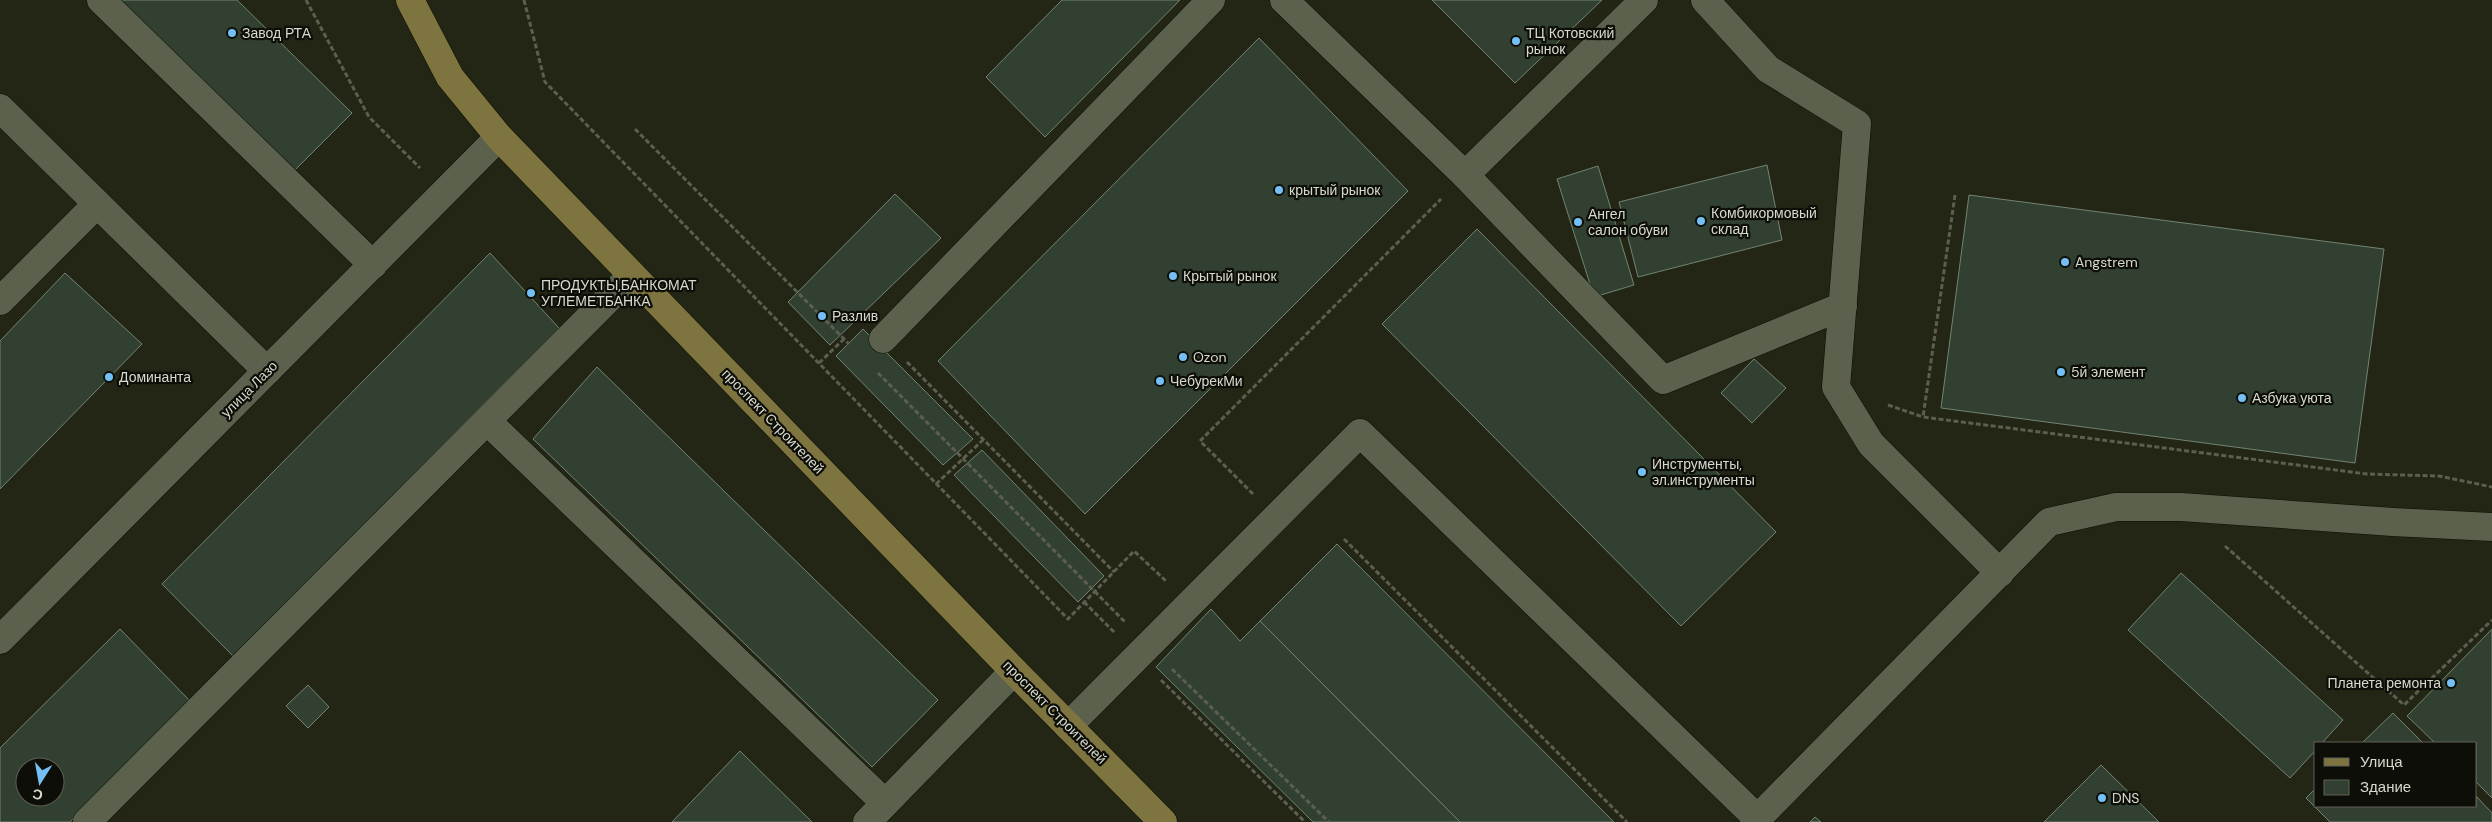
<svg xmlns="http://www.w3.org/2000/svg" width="2492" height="822" font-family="'DM Sans',sans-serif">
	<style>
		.building { fill: #324031; stroke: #738372; fill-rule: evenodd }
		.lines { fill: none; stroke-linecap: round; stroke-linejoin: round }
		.minor-casing { stroke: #0c0f02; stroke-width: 29 }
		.major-casing { stroke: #0c0f02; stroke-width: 29 }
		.path { stroke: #5c5f50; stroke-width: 3; stroke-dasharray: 5 2.5; stroke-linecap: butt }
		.minor { stroke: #5c614d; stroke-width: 28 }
		.major { stroke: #7e7440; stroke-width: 28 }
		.poi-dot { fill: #74c0f6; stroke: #0d0e07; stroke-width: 2 }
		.labels { text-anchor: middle; stroke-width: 4.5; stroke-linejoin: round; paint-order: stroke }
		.poi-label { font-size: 14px; fill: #d7dacf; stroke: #0d0e07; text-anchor: start }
		.street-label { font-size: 14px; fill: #d7dacf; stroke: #0d0e07 }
	</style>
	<rect width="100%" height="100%" fill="#232615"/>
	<!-- building -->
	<g class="building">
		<polygon points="120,0 237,0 352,113 294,171"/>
		<polygon points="1062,0 1180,0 1045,137 986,77"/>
		<polygon points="1432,0 1602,0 1515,83"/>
		<polygon points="1259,38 1408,191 1085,514 938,361"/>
		<polygon points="1767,165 1782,240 1638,277 1619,202"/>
		<polygon points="1598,166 1634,285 1594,297 1557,179"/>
		<polygon points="895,194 941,238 830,345 788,302"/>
		<polygon points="1969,195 2384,249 2355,463 1941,408"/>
		<polygon points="1477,229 1776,532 1681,626 1382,324"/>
		<polygon points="490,253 559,328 233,656 162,584"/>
		<polygon points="65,273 142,344 0,489 0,341"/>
		<polygon points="863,329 973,439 943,465 836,356"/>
		<polygon points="1754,359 1786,388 1752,423 1721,393"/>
		<polygon points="597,367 938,700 872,767 533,439"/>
		<polygon points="982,450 1104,576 1078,602 954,475"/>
		<polygon points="1337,544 1614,822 1460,822 1260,621"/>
		<polygon points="2181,573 2343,720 2322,743 2316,743 2316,750 2290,778 2128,630"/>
		<polygon points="1211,609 1240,641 1260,621 1460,822 1313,822 1156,667"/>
		<path d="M120,629L190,701L70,822H0V748ZM25,767H55V797H25Z"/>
		<polygon points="2492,629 2492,798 2476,782 2476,743 2435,743 2407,716"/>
		<polygon points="308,685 329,707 308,728 286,706"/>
		<polygon points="2393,713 2423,743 2362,743"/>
		<polygon points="740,751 812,822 672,822"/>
		<polygon points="2101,765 2159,822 2044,822"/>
		<polygon points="2316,788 2316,806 2476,806 2476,796 2492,813 2492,822 2330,822 2306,798"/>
		<polygon points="1815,817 1821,822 1810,822"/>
	</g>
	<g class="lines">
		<defs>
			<g id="minor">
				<polyline points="101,0 373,265"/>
				<polyline points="1284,0 1465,175 1663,380 1843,306"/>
				<polyline points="1705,0 1768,69 1857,124 1836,387 1871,444 2000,573"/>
				<polyline points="0,108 267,371"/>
				<polyline points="1465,175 1644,0"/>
				<polyline points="0,301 97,204"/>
				<polyline points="883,339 1211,0"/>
				<polyline points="487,421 885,803"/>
				<polyline points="0,640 499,137"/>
				<polyline points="1068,726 1360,433 1758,819"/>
				<polyline points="87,822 632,275"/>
				<polyline points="867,822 1014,671"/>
				<polyline points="1754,822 2049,522 2116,507 2181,507 2393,522 2492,527"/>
			</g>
			<polyline id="major" points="410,0 450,77 499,137 1014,671 1163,822"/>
		</defs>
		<!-- minor casing -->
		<use href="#minor" class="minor-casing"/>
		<!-- major casing -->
		<use href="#major" class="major-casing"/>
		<!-- path -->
		<g class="path">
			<polyline points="306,0 369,117 420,168"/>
			<polyline points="524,0 545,82 1068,619 1134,551 1166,581"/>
			<polyline points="635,129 849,344"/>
			<polyline points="1955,195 1923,417 2367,474 2439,476 2492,487"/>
			<polyline points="907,362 1114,572"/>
			<polyline points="819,363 844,339"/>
			<polyline points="878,373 1125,622"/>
			<polyline points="1888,405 1923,417"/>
			<polyline points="936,484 983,440"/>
			<polyline points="1253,494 1200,441 1441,199"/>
			<polyline points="1344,539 1627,822"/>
			<polyline points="2225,546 2404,705 2492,620"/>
			<polyline points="1084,602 1115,633"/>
			<polyline points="1172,669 1329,822"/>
			<polyline points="1161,680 1305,822"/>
		</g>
		<!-- minor -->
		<use href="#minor" class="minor"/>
		<!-- major -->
		<use href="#major" class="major"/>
	</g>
	<!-- markers -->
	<g class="poi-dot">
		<circle cx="232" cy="33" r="5"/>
		<circle cx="1516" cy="41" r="5"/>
		<circle cx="1279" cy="190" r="5"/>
		<circle cx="1701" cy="221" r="5"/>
		<circle cx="1578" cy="222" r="5"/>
		<circle cx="2065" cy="262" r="5"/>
		<circle cx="1173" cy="276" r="5"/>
		<circle cx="531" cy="293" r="5"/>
		<circle cx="822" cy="316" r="5"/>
		<circle cx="1183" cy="357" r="5"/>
		<circle cx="2061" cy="372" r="5"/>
		<circle cx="109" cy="377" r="5"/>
		<circle cx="1160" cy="381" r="5"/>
		<circle cx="2242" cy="398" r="5"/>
		<circle cx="1642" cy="472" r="5"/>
		<circle cx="2451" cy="683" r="5"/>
		<circle cx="2102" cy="798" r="5"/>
	</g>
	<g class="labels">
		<!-- poi labels -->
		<g class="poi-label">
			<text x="242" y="38">Завод РТА</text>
			<text x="1526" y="38">ТЦ Котовский<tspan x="1526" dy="16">рынок</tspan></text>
			<text x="1289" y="195">крытый рынок</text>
			<text x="1711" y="218">Комбикормовый<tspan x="1711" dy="16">склад</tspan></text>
			<text x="1588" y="219">Ангел<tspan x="1588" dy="16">салон обуви</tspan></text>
			<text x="2075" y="267">Angstrem</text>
			<text x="1183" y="281">Крытый рынок</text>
			<text x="541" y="290">ПРОДУКТЫ,БАНКОМАТ<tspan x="541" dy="16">УГЛЕМЕТБАНКА</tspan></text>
			<text x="832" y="321">Разлив</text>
			<text x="1193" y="362">Ozon</text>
			<text x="2071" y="377">5й элемент</text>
			<text x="119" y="382">Доминанта</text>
			<text x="1170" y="386">ЧебурекМи</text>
			<text x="2252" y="403">Азбука уюта</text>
			<text x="1652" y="469">Инструменты,<tspan x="1652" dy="16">эл.инструменты</tspan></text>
			<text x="2441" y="688" text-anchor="end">Планета ремонта</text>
			<text x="2112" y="803">DNS</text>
		</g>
		<!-- street labels -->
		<g class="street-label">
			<text transform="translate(249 389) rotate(-45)" y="5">улица Лазо</text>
			<text transform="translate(773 421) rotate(46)" y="5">проспект Строителей</text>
			<text transform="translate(1055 712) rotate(45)" y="5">проспект Строителей</text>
		</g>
	</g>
	<!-- legend -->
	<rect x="2314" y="742" width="162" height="65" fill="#0d0e07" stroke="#5e6057"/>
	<rect x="2324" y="758" width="25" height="8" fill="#7e7440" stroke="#5e6057"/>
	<text x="2360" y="767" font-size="15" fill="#d7dacf">Улица</text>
	<rect x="2324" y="780" width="25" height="15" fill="#324031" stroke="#5e6057"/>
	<text x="2360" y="792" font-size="15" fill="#d7dacf">Здание</text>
	<!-- north arrow -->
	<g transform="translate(40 782) rotate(191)"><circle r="24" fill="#0d0e07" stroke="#5e6057"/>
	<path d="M0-4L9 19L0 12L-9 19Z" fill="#74c0f6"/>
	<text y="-8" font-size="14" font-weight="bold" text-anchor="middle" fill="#d7dacf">С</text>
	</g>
</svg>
